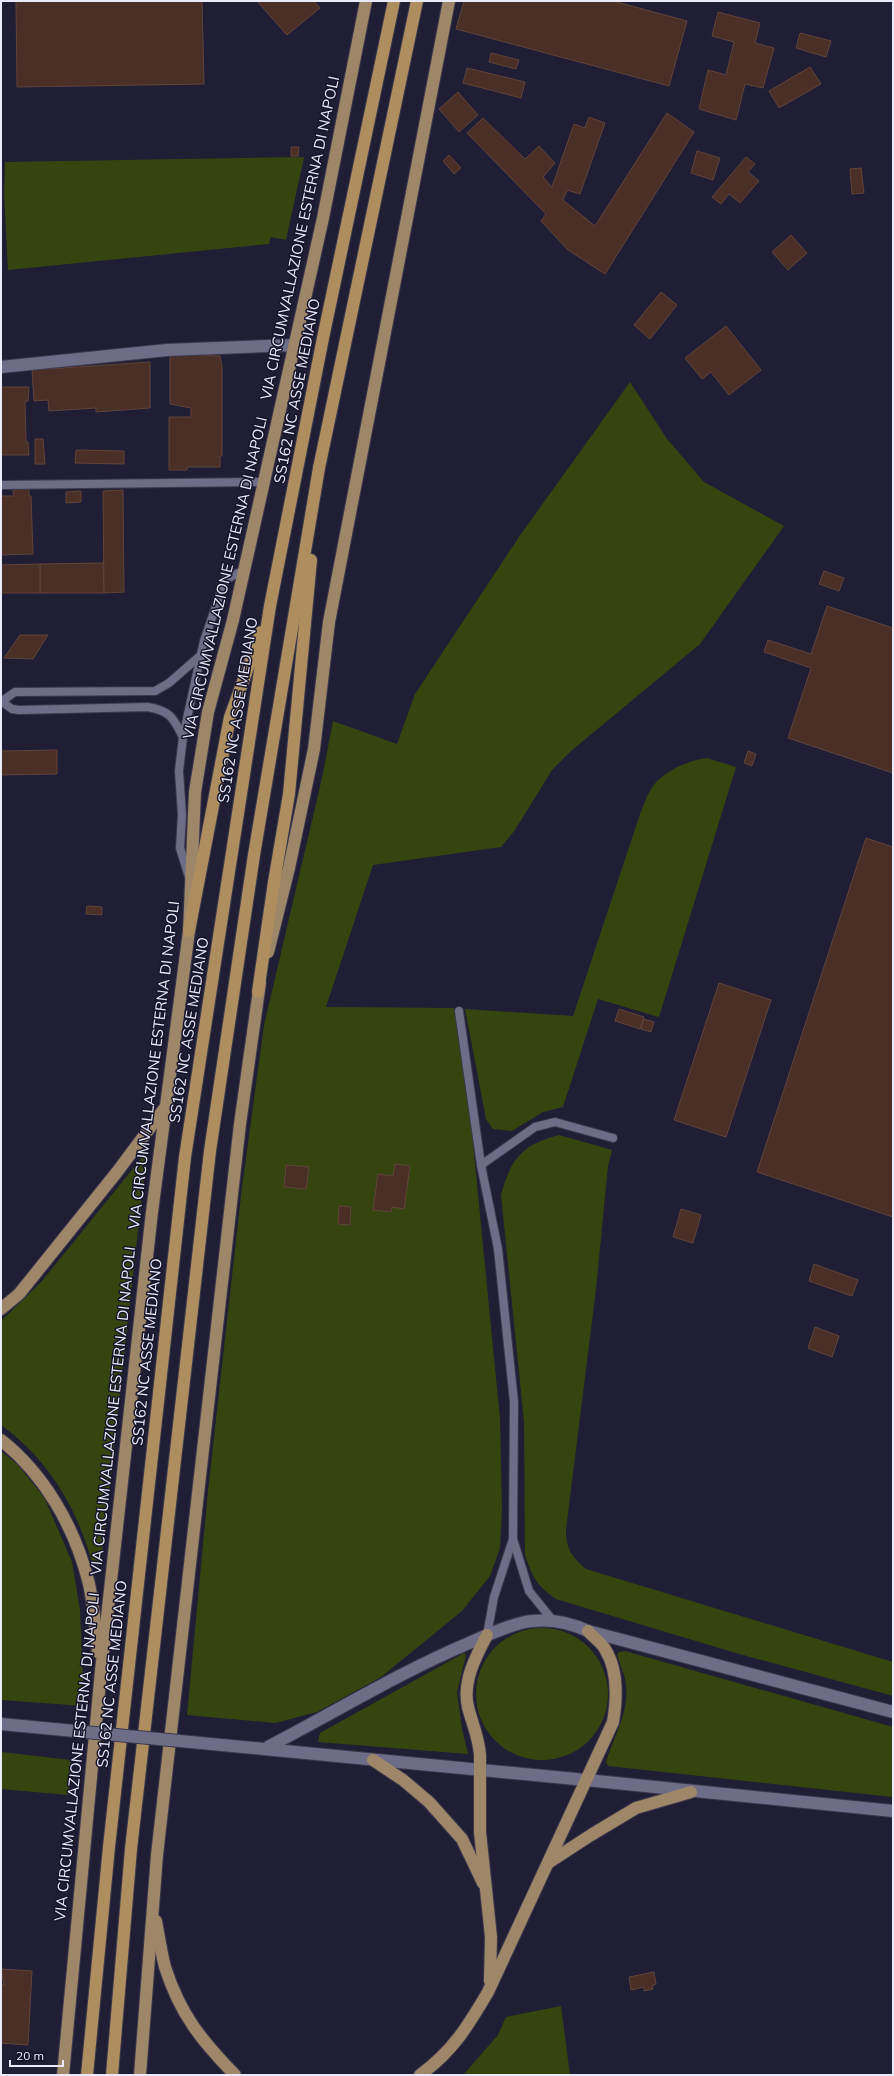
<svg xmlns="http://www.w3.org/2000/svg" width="894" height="2076" font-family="Mulish,sans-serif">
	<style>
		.green { fill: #36450f }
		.building { fill: #4a2f27; stroke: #60443b }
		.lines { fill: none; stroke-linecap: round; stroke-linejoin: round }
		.service-casing { stroke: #3c394c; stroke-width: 10 }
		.minor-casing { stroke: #3c394c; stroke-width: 14 }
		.secondary-casing { stroke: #3c394c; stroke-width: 14 }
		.primary-casing { stroke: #3c394c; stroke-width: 14 }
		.trunk-casing { stroke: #3c394c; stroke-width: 14 }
		.service { stroke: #6e6d88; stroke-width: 8 }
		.minor { stroke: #6e6d88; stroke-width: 12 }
		.secondary { stroke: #6e6d88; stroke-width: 12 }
		.primary { stroke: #9e8669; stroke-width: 12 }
		.trunk { stroke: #ae8e5f; stroke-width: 12 }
		.secondary-bridge-casing { stroke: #3c394c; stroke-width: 14; stroke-linecap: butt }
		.secondary-bridge { stroke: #6e6d88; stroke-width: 12 }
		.labels { text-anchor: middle; stroke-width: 3; stroke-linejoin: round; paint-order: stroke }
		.street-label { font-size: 15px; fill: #ebeafa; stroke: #16152a }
	</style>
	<rect width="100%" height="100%" fill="#201e34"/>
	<!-- green -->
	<g class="green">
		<polygon points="304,157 286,240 271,237 269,244 8,270 4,193 5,162"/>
		<polygon points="630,382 667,439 704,482 784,526 700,644 571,751 552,770 515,830 501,847 373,865 326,1007 454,1008 472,1133 500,1419 502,1509 500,1548 490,1576 462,1611 381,1677 317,1712 275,1723 187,1715 208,1491 242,1187 264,1025 322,778 333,721 397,744 415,694 521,534"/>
		<path d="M707,758L736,767L659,1017L598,999L563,1107L543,1112L512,1131L493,1129L486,1119L465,1009L573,1016L640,814C644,805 647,794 653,786C666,770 687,761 707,758Z"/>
		<path d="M559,1135L612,1150L608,1166L596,1289L566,1529C566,1549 571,1556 586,1569L893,1662V1696L736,1653L556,1599C536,1585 533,1578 525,1555L524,1422L501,1195C511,1159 521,1145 559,1135Z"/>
		<path d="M144,1155L146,1159L101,1562L97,1566H93C78,1509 49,1460 1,1425V1321L42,1281Z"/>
		<polygon points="1,1451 17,1464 44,1497 72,1562 80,1610 84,1706 1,1700"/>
		<circle cx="542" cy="1694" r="66"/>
		<path d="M625,1651L893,1727V1797L608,1766L606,1762C614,1736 629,1713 626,1685C625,1675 620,1665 617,1655L619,1652Z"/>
		<polygon points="464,1653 466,1655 457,1692 462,1729 468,1754 318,1742 320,1733"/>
		<polygon points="1,1752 71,1760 68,1795 1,1789"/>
		<polygon points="561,2006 570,2075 463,2075 498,2035 506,2017"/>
	</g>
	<!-- building -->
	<g class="building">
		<polygon points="16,1 202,1 204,84 17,87"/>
		<polygon points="257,1 314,1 320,8 287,35"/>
		<polygon points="464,1 613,1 687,21 669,86 456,29"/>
		<polygon points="718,12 760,23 755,43 774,48 763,88 745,84 736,120 699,109 708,70 726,75 734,42 712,36"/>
		<polygon points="800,33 831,41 826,57 796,48"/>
		<polygon points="491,53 519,60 516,69 489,62"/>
		<polygon points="810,67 821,84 779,108 769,91"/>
		<polygon points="467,68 525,82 521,98 463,83"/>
		<polygon points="458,92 478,115 459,132 439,109"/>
		<polygon points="667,113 694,132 605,274 568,250 541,221 546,214 467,133 483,118 525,159 539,146 555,163 543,177 552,187 574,124 585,128 589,117 605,123 580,194 567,190 563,200 595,226"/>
		<polygon points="291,147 299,147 298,156 291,156"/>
		<polygon points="697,151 720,158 713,180 691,173"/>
		<polygon points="449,155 461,168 454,174 443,161"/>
		<polygon points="746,157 755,164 748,172 759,181 740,203 729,194 721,204 712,197"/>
		<polygon points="861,168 864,193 852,194 850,169"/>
		<polygon points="791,235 807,253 788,270 772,252"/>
		<polygon points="661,292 677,305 650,339 634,325"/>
		<polygon points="726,326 761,370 729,395 711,372 702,379 685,358"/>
		<polygon points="170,354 220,356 222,367 222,456 220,456 220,467 187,467 187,470 169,470 169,417 191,417 191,408 170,404"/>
		<polygon points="150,362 150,408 96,412 96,408 49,411 48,400 34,401 32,370"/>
		<polygon points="1,387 29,387 28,401 25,401 26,442 28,442 29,455 1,455"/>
		<polygon points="35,439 43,439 45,464 35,464"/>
		<polygon points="76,450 124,451 124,464 75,463"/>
		<polygon points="29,489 29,496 31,496 33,554 1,555 1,496 14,496 13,490"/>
		<polygon points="123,490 124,592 104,593 103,491"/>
		<polygon points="81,491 81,502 66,503 66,492"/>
		<polygon points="103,563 104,593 40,593 40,564"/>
		<polygon points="40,564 40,593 1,593 1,565"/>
		<polygon points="824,571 844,578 839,591 819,584"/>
		<polygon points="827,606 893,628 893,773 788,738 811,668 764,652 768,640 811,654"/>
		<polygon points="20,635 48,635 33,659 4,658"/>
		<polygon points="57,750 57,774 1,775 1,751"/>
		<polygon points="748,751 756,754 752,766 744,763"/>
		<polygon points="866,838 893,847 893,1217 757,1172"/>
		<polygon points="87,906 102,907 102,915 86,914"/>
		<polygon points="719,983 771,1000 726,1137 674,1120"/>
		<polygon points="619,1009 644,1017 640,1029 615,1021"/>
		<polygon points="644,1019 654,1022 651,1032 641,1029"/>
		<polygon points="395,1164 410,1166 404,1209 392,1207 391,1212 373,1210 378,1174 393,1176"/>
		<polygon points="286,1165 309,1167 306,1189 284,1187"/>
		<polygon points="339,1206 351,1207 350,1225 338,1224"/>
		<polygon points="681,1209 701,1215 693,1243 673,1237"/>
		<polygon points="814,1264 858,1280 852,1296 809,1281"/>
		<polygon points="815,1327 839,1336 832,1357 808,1348"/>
		<polygon points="1,1969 32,1971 28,2045 1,2043 1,1985 4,1985"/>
		<polygon points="654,1972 656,1984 652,1986 653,1989 644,1991 644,1987 631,1990 629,1977"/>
	</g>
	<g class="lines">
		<defs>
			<g id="service">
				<polyline points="1,485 264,482"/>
				<path d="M1,701L12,709L19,710L148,707C170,711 173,717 183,737"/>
				<polyline points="2,701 15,692 155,691 169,683 201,655"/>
				<polyline points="189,877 180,848 182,815 179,771 183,737 204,641 225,580 244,570"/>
				<polyline points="459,1011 481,1165 498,1249 514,1402 513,1539 494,1597 487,1635"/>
				<polyline points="481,1165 535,1127 555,1122 613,1138"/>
				<polyline points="513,1539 529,1591 554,1622"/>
			</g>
			<g id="minor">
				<polyline points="1,367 167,350 295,345"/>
				<polyline points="588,1631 893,1712"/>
				<polyline points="586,1780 893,1811"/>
			</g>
			<g id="secondary">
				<path d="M264,1749C332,1714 398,1673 469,1643C485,1636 515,1622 532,1621C551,1619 571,1623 588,1631"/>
				<polyline points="264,1749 586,1780"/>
			</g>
			<g id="primary">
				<polyline points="268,952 289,868 314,749 329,622 449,1"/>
				<polyline points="1,1309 19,1294 117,1172 167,1105"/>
				<path d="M1,1440C44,1474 74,1526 88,1580C94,1603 95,1628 98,1652"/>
				<path d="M487,1635C476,1656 462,1682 468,1707C472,1723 479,1738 480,1755V1832L491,1937L490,1981"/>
				<polyline points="373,1760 403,1780 429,1802 462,1839 483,1883"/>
				<polyline points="548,1863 591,1835 636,1808 691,1792"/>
				<path d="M156,1921C159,1936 161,1952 165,1967C180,2014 201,2040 235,2075"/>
				<polyline points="63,2075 101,1671 152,1212 189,931 195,792 208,712 233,620 323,218 366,1"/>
				<polyline points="140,2075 157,1855 240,1124 260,983"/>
				<path d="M420,2075C453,2051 468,2026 488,1992L613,1722C617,1699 618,1670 605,1649C601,1642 593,1637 588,1631"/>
			</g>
			<g id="trunk">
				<polyline points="189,931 230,717 261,632"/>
				<polyline points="258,992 274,882 289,794 311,560"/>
				<polyline points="87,2075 109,1847 185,1157 270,606 323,338 394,1"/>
				<polyline points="112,2075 131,1849 210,1151 254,855 319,468 417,1"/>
			</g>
		</defs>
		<!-- service casing -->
		<use href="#service" class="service-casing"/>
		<!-- minor casing -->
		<use href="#minor" class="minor-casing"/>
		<!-- secondary casing -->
		<use href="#secondary" class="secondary-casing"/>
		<!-- primary casing -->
		<use href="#primary" class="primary-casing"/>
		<!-- trunk casing -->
		<use href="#trunk" class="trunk-casing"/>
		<!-- service -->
		<use href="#service" class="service"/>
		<!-- minor -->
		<use href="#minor" class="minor"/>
		<!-- secondary -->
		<use href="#secondary" class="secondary"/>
		<!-- primary -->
		<use href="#primary" class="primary"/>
		<!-- trunk -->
		<use href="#trunk" class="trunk"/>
		<defs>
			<polyline id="secondary-bridge" points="1,1724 264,1749"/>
		</defs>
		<!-- secondary-bridge casing -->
		<use href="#secondary-bridge" class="secondary-bridge-casing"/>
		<!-- secondary-bridge -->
		<use href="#secondary-bridge" class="secondary-bridge"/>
	</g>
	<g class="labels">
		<!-- street labels -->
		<g class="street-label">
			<text transform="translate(300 238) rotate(-78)" y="5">VIA CIRCUMVALLAZIONE ESTERNA DI NAPOLI</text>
			<text transform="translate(297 391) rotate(-79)" y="5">SS162 NC ASSE MEDIANO</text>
			<text transform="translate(225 578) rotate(-77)" y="5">VIA CIRCUMVALLAZIONE ESTERNA DI NAPOLI</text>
			<text transform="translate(238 710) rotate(-81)" y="5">SS162 NC ASSE MEDIANO</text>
			<text transform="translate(189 1030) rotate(-81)" y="5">SS162 NC ASSE MEDIANO</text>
			<text transform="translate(154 1065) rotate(-83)" y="5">VIA CIRCUMVALLAZIONE ESTERNA DI NAPOLI</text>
			<text transform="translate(147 1352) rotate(-84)" y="5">SS162 NC ASSE MEDIANO</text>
			<text transform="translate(113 1411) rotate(-84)" y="5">VIA CIRCUMVALLAZIONE ESTERNA DI NAPOLI</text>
			<text transform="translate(112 1674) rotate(-84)" y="5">SS162 NC ASSE MEDIANO</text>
			<text transform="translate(77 1757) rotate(-84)" y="5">VIA CIRCUMVALLAZIONE ESTERNA DI NAPOLI</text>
		</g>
	</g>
	<!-- border -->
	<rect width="894" height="2076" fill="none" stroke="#ebeafa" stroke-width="4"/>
	<!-- scale -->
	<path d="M10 2060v6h53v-6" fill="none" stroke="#ebeafa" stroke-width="2"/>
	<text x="16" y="2060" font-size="12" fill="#ebeafa" stroke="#16152a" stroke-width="3" paint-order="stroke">20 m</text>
</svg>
